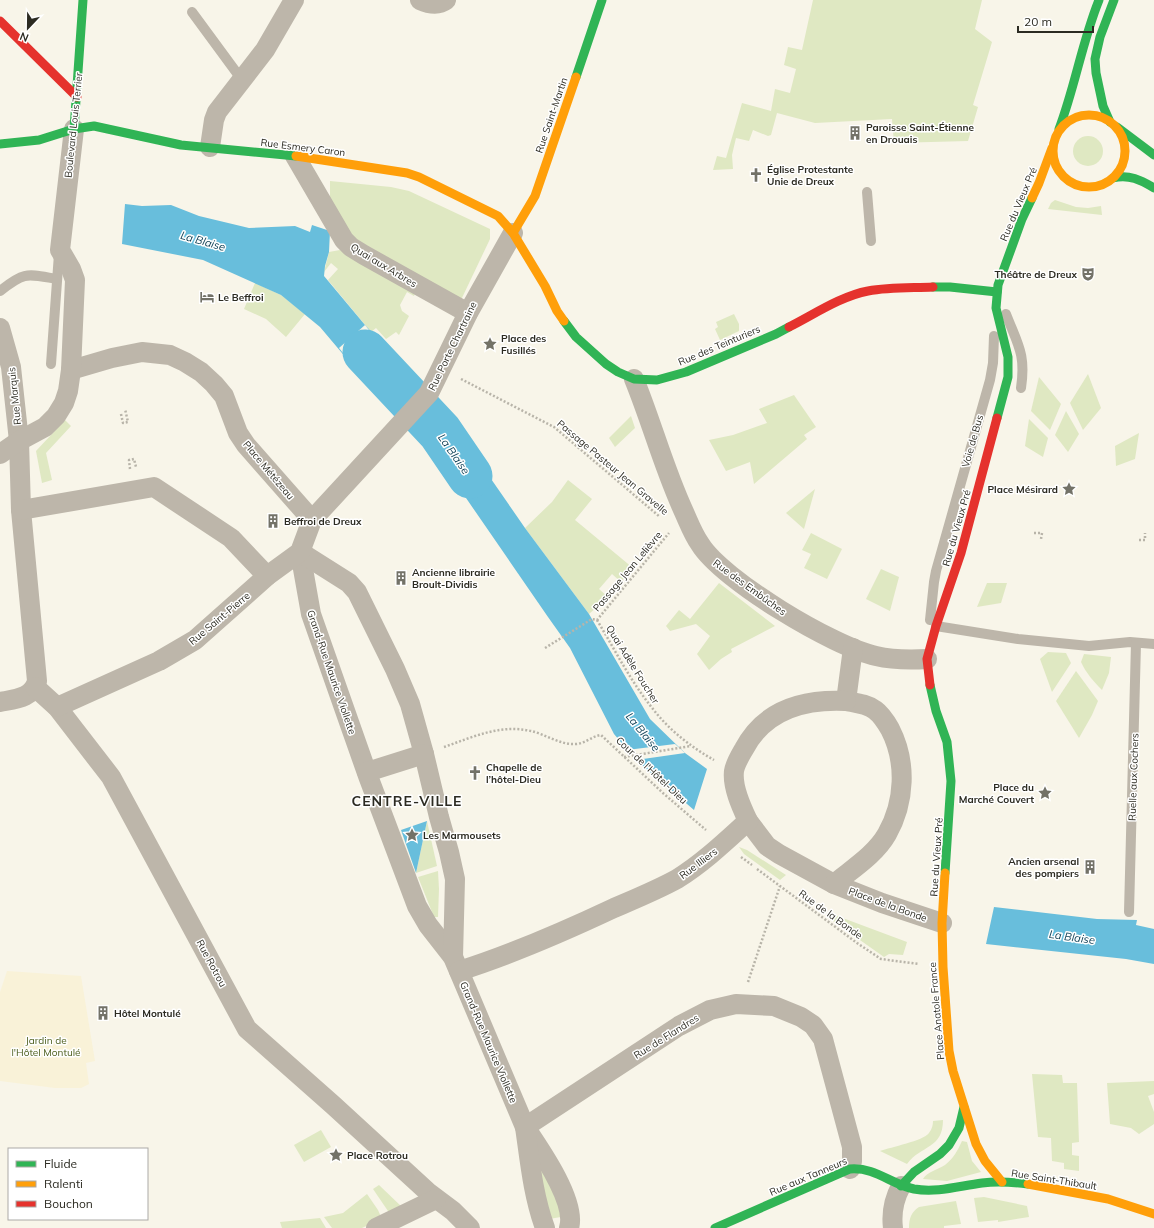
<svg xmlns="http://www.w3.org/2000/svg" width="1154" height="1228" font-family="Mulish,sans-serif">
	<style>
		.green { fill: #dfe8c2 }
		.sand { fill: #f9f2d8 }
		.water { fill: #68bedc }
		.pier { fill: #f8f5e9 }
		.lines { fill: none; stroke-linecap: round; stroke-linejoin: round }
		.river { stroke: #68bedc; stroke-width: 45 }
		.path { stroke: #b8b4a9; stroke-width: 2.5; stroke-dasharray: 2 2; stroke-linecap: butt }
		.lane { stroke: #bdb6aa; stroke-width: 10 }
		.street { stroke: #bdb6aa; stroke-width: 20 }
		.fast { stroke: #30b455; stroke-width: 9 }
		.slow { stroke: #ff9f0a; stroke-width: 9 }
		.jam { stroke: #e5322d; stroke-width: 9 }
		.labels { text-anchor: middle; stroke-width: 3; stroke-linejoin: round; paint-order: stroke }
		.street-label { font-size: 10px; fill: #2c2b22; stroke: #fff }
		.poi-label { font-size: 10px; font-weight: bold; fill: #2c2b22; stroke: #fff; text-anchor: start }
		.park-label { font-size: 10px; fill: #4b5d1b; stroke: #fff }
		.water-label { font-size: 11px; font-style: italic; fill: #124358; stroke: #fff }
		.district-label { font-size: 14px; font-weight: bold; letter-spacing: 1px; fill: #2c2b22; stroke: #fff }
	</style>
	<rect width="100%" height="100%" fill="#f8f5e9"/>
	<!-- green -->
	<g class="green">
		<polygon points="813,0 982,0 975,29 992,42 973,105 978,107 968,141 894,143 892,119 815,123 777,113 771,135 768,136 753,130 749,141 736,138 732,155 733,169 713,170 717,156 726,158 742,103 771,111 775,89 790,93 796,69 784,65 788,47 802,50"/>
		<circle cx="1088" cy="151" r="15"/>
		<polygon points="330,181 391,187 409,191 490,229 490,239 461,300 345,233 330,210"/>
		<polygon points="1055,200 1076,207 1088,208 1101,206 1102,215 1048,209 1051,203"/>
		<polygon points="340,250 416,291 414,296 407,292 400,305 402,311 409,316 399,335 396,332 386,339 376,328 371,332 328,280 338,269 331,263 324,272 329,252"/>
		<polygon points="255,283 281,295 305,314 286,337 266,319 244,309"/>
		<polygon points="734,314 739,324 739,331 720,340 715,329 718,327 716,322"/>
		<polygon points="1088,374 1101,408 1083,430 1070,403"/>
		<polygon points="1039,377 1061,404 1050,430 1031,411"/>
		<polygon points="794,395 816,427 804,435 807,439 754,484 750,462 726,471 709,440 733,435 767,423 759,409"/>
		<polygon points="1066,411 1079,434 1068,452 1055,435"/>
		<polygon points="631,416 635,428 615,447 609,438"/>
		<polygon points="1029,419 1048,438 1043,457 1025,446"/>
		<polygon points="65,420 71,426 46,453 52,480 42,483 36,451"/>
		<polygon points="1139,433 1135,459 1116,466 1115,446"/>
		<polygon points="568,480 592,499 575,520 633,568 621,582 612,574 599,589 608,597 589,614 525,528 552,502"/>
		<polygon points="815,489 804,529 786,513"/>
		<polygon points="811,533 842,549 827,579 804,568 811,554 802,550"/>
		<polygon points="881,569 899,577 890,611 866,599"/>
		<polygon points="719,583 775,626 731,649 732,652 721,659 709,670 697,654 710,636 696,624 670,631 666,626 679,610 690,619"/>
		<polygon points="987,583 1007,583 1001,603 977,607"/>
		<polygon points="1048,652 1066,653 1071,663 1052,692 1040,659"/>
		<path d="M1084,654L1111,657L1109,673L1102,690C1094,682 1086,673 1081,662Z"/>
		<polygon points="1076,671 1098,701 1092,715 1079,738 1056,701"/>
		<polygon points="427,821 437,866 416,873"/>
		<polygon points="739,847 747,850 786,875 780,880 744,854"/>
		<polygon points="438,871 439,889 438,917 434,917 418,877"/>
		<polygon points="832,914 907,942 903,955 889,954 884,957 833,921"/>
		<polygon points="1032,1074 1062,1075 1063,1083 1077,1083 1079,1142 1072,1143 1072,1155 1079,1156 1079,1171 1064,1169 1064,1163 1052,1161 1051,1138 1038,1137"/>
		<polygon points="1154,1081 1154,1094 1148,1096 1154,1112 1154,1124 1139,1134 1131,1128 1110,1124 1107,1083"/>
		<path d="M943,1120C943,1149 921,1145 907,1164L880,1151C891,1147 923,1141 929,1133C932,1129 933,1125 933,1121Z"/>
		<polygon points="321,1130 331,1147 304,1162 294,1145"/>
		<path d="M962,1141L967,1142L972,1161L981,1172L947,1181L923,1179C927,1172 937,1170 945,1165C953,1159 958,1150 962,1141Z"/>
		<polygon points="537,1157 563,1214 561,1217 549,1219"/>
		<polygon points="379,1185 403,1208 390,1214 373,1189"/>
		<polygon points="367,1194 378,1210 382,1219 362,1228 332,1228 324,1217 343,1213"/>
		<polygon points="984,1197 1027,1206 1029,1217 998,1222 998,1220 978,1222 974,1198"/>
		<path d="M956,1201L961,1224L944,1226V1228H909C909,1219 911,1212 919,1207Z"/>
		<polygon points="320,1218 326,1228 282,1228 280,1222"/>
	</g>
	<!-- sand -->
	<polygon class="sand" points="7,971 81,976 95,1061 86,1063 89,1084 81,1088 55,1088 0,1081 0,992"/>
	<!-- water -->
	<g class="water">
		<polygon points="125,204 142,206 171,205 199,216 249,228 295,226 310,232 312,225 330,231 329,252 325,266 324,276 365,325 418,382 398,411 358,372 320,327 281,295 203,260 122,244"/>
		<polygon points="446,407 480,463 525,528 589,614 650,719 685,753 707,769 694,810 636,760 614,734 570,648 548,617 424,437 444,414"/>
		<polygon points="427,821 416,873 401,830"/>
		<polygon points="994,907 1097,919 1137,920 1136,925 1154,929 1154,964 1126,959 986,944"/>
	</g>
	<!-- pier -->
	<g class="pier">
		<polygon points="365,325 369,330 343,353 339,348"/>
		<polygon points="675,744 685,753 636,760 627,750"/>
	</g>
	<g class="lines">
		<!-- river -->
		<polyline class="river" points="365,352 440,432 470,476"/>
		<!-- path -->
		<g class="path">
			<polyline points="461,379 554,427 660,517"/>
			<polyline points="121,414 123,423 128,422 125,409"/>
			<polyline points="130,469 129,460 134,459 136,467"/>
			<polyline points="1034,533 1042,533 1041,539"/>
			<polyline points="1139,540 1145,540 1145,533"/>
			<path d="M597,620C615,650 631,682 653,709C669,730 691,747 714,760"/>
			<polyline points="545,648 592,619 597,620 669,533"/>
			<path d="M444,747C473,737 500,724 531,731C545,734 560,745 575,744C585,744 592,736 601,735L664,794L706,830"/>
			<polyline points="624,757 691,746"/>
			<polyline points="741,857 752,865"/>
			<polyline points="757,869 857,943 881,959 919,964"/>
			<polyline points="748,982 780,886"/>
		</g>
		<!-- lane -->
		<g class="lane">
			<polyline points="192,12 242,80"/>
			<polyline points="867,192 871,241"/>
			<path d="M0,291C25,271 27,274 57,279"/>
			<path d="M1006,314C1018,345 1026,354 1021,388"/>
			<polyline points="51,364 59,254"/>
			<polyline points="930,620 934,582 936,571 990,380 993,363 994,336"/>
			<polyline points="936,626 1018,639 1079,645 1089,646 1130,642 1154,644"/>
			<polyline points="1129,912 1136,643"/>
		</g>
		<!-- street -->
		<g class="street">
			<path d="M420,0C429,4 438,6 446,0"/>
			<polyline points="210,147 214,120 217,112 265,50 294,0"/>
			<polyline points="295,156 344,240 351,247 364,255 468,313"/>
			<path d="M0,328L11,367L19,441L21,510L37,681C33,698 15,699 0,702"/>
			<polyline points="71,370 112,358 142,352 170,355 185,362 201,372 214,384 224,396 238,433 246,445 312,520"/>
			<path d="M634,379C652,423 664,469 684,512C689,523 693,534 700,544C722,580 834,647 876,656C893,660 910,660 927,659"/>
			<polyline points="0,454 19,441 45,427 56,416 64,403 68,391 71,370 75,280 71,269 60,250 74,129"/>
			<polyline points="21,510 154,487 231,538 267,576"/>
			<path d="M300,552L311,614L368,776L417,906L428,925L453,957L525,1127C540,1149 577,1202 569,1228"/>
			<polyline points="300,552 349,583 357,592 395,669 410,704 424,754 439,817 449,852 455,879 453,957"/>
			<polyline points="35,687 57,707 111,777 247,1029 333,1105 429,1193 453,1211 470,1228"/>
			<polyline points="57,707 159,661 195,640 267,576 300,552 312,520 429,393 468,313 513,233"/>
			<polyline points="367,772 424,754"/>
			<polyline points="748,821 767,846 779,854 834,884 882,903 942,923"/>
			<path d="M834,884C852,869 875,855 887,834C905,802 907,762 890,729C886,722 882,715 875,710C867,704 856,703 846,701L853,648"/>
			<path d="M459,971C513,954 563,932 614,908C635,899 657,890 677,879C703,863 726,841 748,821C742,808 732,787 734,771C735,764 740,756 744,749C765,709 805,699 846,701"/>
			<polyline points="376,1228 436,1199"/>
			<path d="M545,1228C533,1195 530,1162 525,1127L679,1026L710,1010L736,1004L774,1006L801,1017L813,1025L823,1039L852,1147V1161L850,1169"/>
			<path d="M893,1228C891,1212 894,1199 901,1186"/>
		</g>
		<!-- fast -->
		<g class="fast">
			<polyline points="576,77 602,0"/>
			<polyline points="1110,122 1103,106 1096,73 1095,59 1100,37 1114,0"/>
			<polyline points="1117,127 1154,155"/>
			<polyline points="74,129 83,0"/>
			<path d="M1059,129C1075,87 1082,42 1099,0"/>
			<polyline points="0,144 39,140 74,129 94,126 181,145 296,156"/>
			<path d="M1113,178C1129,174 1141,180 1154,188"/>
			<polyline points="933,287 950,287 997,292"/>
			<polyline points="564,321 576,337 606,364 618,372 634,379 657,380 686,372 776,334 789,327"/>
			<polyline points="997,418 1008,377 1008,357 996,308 998,285 1022,219 1032,198"/>
			<polyline points="930,685 936,711 947,742 951,781 945,873"/>
			<polyline points="901,1186 914,1172 940,1154 949,1145 959,1128 964,1107"/>
			<path d="M715,1228L850,1169C876,1167 890,1184 914,1189C937,1193 959,1186 982,1183C997,1181 1012,1182 1028,1184"/>
		</g>
		<!-- slow -->
		<g class="slow">
			<circle cx="1089" cy="151" r="36"/>
			<polyline points="296,156 407,173 419,177 498,216 513,233 545,286 557,311 564,321"/>
			<polyline points="1032,198 1039,183 1052,148"/>
			<polyline points="513,233 535,196 576,77"/>
			<polyline points="945,873 942,923 943,967 949,1051 953,1071 976,1144 985,1161 1002,1182"/>
			<polyline points="1028,1184 1108,1199 1154,1214"/>
		</g>
		<!-- jam -->
		<g class="jam">
			<polyline points="0,21 77,97"/>
			<path d="M789,327C813,315 841,296 868,291C889,287 911,288 933,287"/>
			<polyline points="930,685 927,659 936,626 961,553 997,418"/>
		</g>
	</g>
	<!-- icons -->
	<defs>
		<symbol id="building-bare" viewBox="-9 -9 18 18"><path d="M-4-6H4V6H1V3H-1V6H-4ZM-2.5-4.3h1.7v1.8h-1.7ZM.8-4.3h1.7v1.8H.8ZM-2.5-1h1.7V.8h-1.7ZM.8-1h1.7V.8H.8Z" fill="#737268" stroke="#fff" stroke-width="2.5" paint-order="stroke"/></symbol>
		<symbol id="church-bare" viewBox="-9 -9 18 18"><path d="M-1.2-6h2.4v3.5h3.3v2.4h-3.3V6h-2.4V-.1h-3.3v-2.4h3.3Z" fill="#737268" stroke="#fff" stroke-width="2.5" paint-order="stroke"/></symbol>
		<symbol id="theatre-bare" viewBox="-9 -9 18 18"><path d="M-5-5.5Q0-4 5-5.5V0Q5 5 0 6Q-5 5-5 0ZM-3.3-2.5H-1v1.5H-3.3ZM1-2.5H3.3v1.5H1ZM-2.8 1Q0 5.5 2.8 1Z" fill="#737268" stroke="#fff" stroke-width="2.5" paint-order="stroke"/></symbol>
		<symbol id="hotel-bare" viewBox="-9 -9 18 18"><path d="M-6-4.5h1.5V1H6V5H4.5V3h-9V5H-6ZM-4 0a1.8 1.8 0 1 1 3.6 0ZM.5 0V-2.5h3Q6-2.5 6 0Z" fill="#737268" stroke="#fff" stroke-width="2.5" paint-order="stroke"/></symbol>
		<symbol id="sight-bare" viewBox="-9 -9 18 18"><path d="M0-6L1.8-2.2L6-1.7L2.9 1.2L3.7 5.4L0 3.3L-3.7 5.4L-2.9 1.2L-6-1.7L-1.8-2.2Z" fill="#737268" stroke="#fff" stroke-width="2.5" paint-order="stroke"/></symbol>
	</defs>
	<g fill-rule="evenodd">
		<use href="#building-bare" x="845" y="123" width="20" height="20"/>
		<use href="#church-bare" x="746" y="165" width="20" height="20"/>
		<use href="#theatre-bare" x="1078" y="264" width="20" height="20"/>
		<use href="#hotel-bare" x="197" y="287" width="20" height="20"/>
		<use href="#sight-bare" x="480" y="334" width="20" height="20"/>
		<use href="#sight-bare" x="1059" y="479" width="20" height="20"/>
		<use href="#building-bare" x="263" y="511" width="20" height="20"/>
		<use href="#building-bare" x="391" y="568" width="20" height="20"/>
		<use href="#church-bare" x="465" y="763" width="20" height="20"/>
		<use href="#sight-bare" x="1035" y="783" width="20" height="20"/>
		<use href="#sight-bare" x="402" y="825" width="20" height="20"/>
		<use href="#building-bare" x="1080" y="857" width="20" height="20"/>
		<use href="#building-bare" x="93" y="1003" width="20" height="20"/>
		<use href="#sight-bare" x="326" y="1145" width="20" height="20"/>
	</g>
	<g class="labels">
		<!-- street labels -->
		<g class="street-label">
			<text transform="translate(551 115) rotate(-71)" y="4">Rue Saint-Martin</text>
			<text transform="translate(73 125) rotate(-84)" y="4">Boulevard Louis Terrier</text>
			<text transform="translate(303 147) rotate(7)" y="4">Rue Esmery Caron</text>
			<text transform="translate(1018 204) rotate(-67)" y="4">Rue du Vieux Pré</text>
			<text transform="translate(384 265) rotate(31)" y="4">Quai aux Arbres</text>
			<text transform="translate(719 345) rotate(-23)" y="4">Rue des Teinturiers</text>
			<text transform="translate(452 346) rotate(-64)" y="4">Rue Porte Chartraine</text>
			<text transform="translate(14 396) rotate(-96)" y="4">Rue Marquis</text>
			<text transform="translate(972 441) rotate(-74)" y="4">Voie de Bus</text>
			<text transform="translate(613 467) rotate(40)" y="4">Passage Pasteur Jean Gravelle</text>
			<text transform="translate(269 470) rotate(50)" y="4">Place Métézeau</text>
			<text transform="translate(956 528) rotate(-74)" y="4">Rue du Vieux Pré</text>
			<text transform="translate(627 571) rotate(-50)" y="4">Passage Jean Lelièvre</text>
			<text transform="translate(750 587) rotate(36)" y="4">Rue des Embûches</text>
			<text transform="translate(219 618) rotate(-40)" y="4">Rue Saint-Pierre</text>
			<text transform="translate(633 664) rotate(58)" y="4">Quai Adèle Foucher</text>
			<text transform="translate(332 672) rotate(71)" y="4">Grand-Rue Maurice Viollette</text>
			<text transform="translate(652 770) rotate(43)" y="4">Cour de l'Hôtel-Dieu</text>
			<text transform="translate(1133 777) rotate(-88)" y="4">Ruelle aux Cochers</text>
			<text transform="translate(936 857) rotate(-86)" y="4">Rue du Vieux Pré</text>
			<text transform="translate(698 863) rotate(-37)" y="4">Rue Illiers</text>
			<text transform="translate(888 904) rotate(20)" y="4">Place de la Bonde</text>
			<text transform="translate(831 914) rotate(36)" y="4">Rue de la Bonde</text>
			<text transform="translate(212 963) rotate(62)" y="4">Rue Rotrou</text>
			<text transform="translate(936 1011) rotate(-95)" y="4">Place Anatole France</text>
			<text transform="translate(666 1036) rotate(-32)" y="4">Rue de Flandres</text>
			<text transform="translate(489 1042) rotate(67)" y="4">Grand-Rue Maurice Viollette</text>
			<text transform="translate(808 1176) rotate(-23)" y="4">Rue aux Tanneurs</text>
			<text transform="translate(1054 1179) rotate(9)" y="4">Rue Saint-Thibault</text>
		</g>
		<!-- poi labels -->
		<g class="poi-label">
			<text x="866" y="131">Paroisse Saint-Étienne<tspan x="866" dy="12">en Drouais</tspan></text>
			<text x="767" y="173">Église Protestante<tspan x="767" dy="12">Unie de Dreux</tspan></text>
			<text x="1077" y="278" text-anchor="end">Théâtre de Dreux</text>
			<text x="218" y="301">Le Beffroi</text>
			<text x="501" y="342">Place des<tspan x="501" dy="12">Fusillés</tspan></text>
			<text x="1058" y="493" text-anchor="end">Place Mésirard</text>
			<text x="284" y="525">Beffroi de Dreux</text>
			<text x="412" y="576">Ancienne librairie<tspan x="412" dy="12">Broult-Dividis</tspan></text>
			<text x="486" y="771">Chapelle de<tspan x="486" dy="12">l’hôtel-Dieu</tspan></text>
			<text x="1034" y="791" text-anchor="end">Place du<tspan x="1034" dy="12">Marché Couvert</tspan></text>
			<text x="423" y="839">Les Marmousets</text>
			<text x="1079" y="865" text-anchor="end">Ancien arsenal<tspan x="1079" dy="12">des pompiers</tspan></text>
			<text x="114" y="1017">Hôtel Montulé</text>
			<text x="347" y="1159">Place Rotrou</text>
		</g>
		<!-- park labels -->
		<g class="park-label">
			<text x="46" y="1044">Jardin de<tspan x="46" dy="12">l'Hôtel Montulé</tspan></text>
		</g>
		<!-- water labels -->
		<g class="water-label">
			<text transform="translate(203 241) rotate(16)" y="4">La Blaise</text>
			<text transform="translate(454 454) rotate(55)" y="4">La Blaise</text>
			<text transform="translate(643 732) rotate(51)" y="4">La Blaise</text>
			<text transform="translate(1072 937) rotate(8)" y="4">La Blaise</text>
		</g>
		<!-- district labels -->
		<g class="district-label">
			<text x="407" y="806">CENTRE-VILLE</text>
		</g>
	</g>
	<!-- legend -->
	<rect x="8" y="1148" width="140" height="72" fill="#ffffff" stroke="#abaaa7"/>
	<rect x="16" y="1161" width="20" height="6" fill="#30b455" stroke="#abaaa7"/>
	<text x="44" y="1168" font-size="12" fill="#2c2b22">Fluide</text>
	<rect x="16" y="1181" width="20" height="6" fill="#ff9f0a" stroke="#abaaa7"/>
	<text x="44" y="1188" font-size="12" fill="#2c2b22">Ralenti</text>
	<rect x="16" y="1201" width="20" height="6" fill="#e5322d" stroke="#abaaa7"/>
	<text x="44" y="1208" font-size="12" fill="#2c2b22">Bouchon</text>
	<!-- north arrow -->
	<g transform="translate(28 28) rotate(202)" stroke="#ffffff" stroke-width="3" paint-order="stroke">
	<path d="M0-3L7 15L0 10L-7 15Z" fill="#2c2b22"/>
	<text y="-6" font-size="11" font-weight="bold" text-anchor="middle" fill="#2c2b22">N</text>
	</g>
	<!-- scale -->
	<path d="M1018 26v6h75v-6" fill="none" stroke="#2c2b22" stroke-width="2"/>
	<text x="1024" y="26" font-size="12" fill="#2c2b22" stroke="#ffffff" stroke-width="3" paint-order="stroke">20 m</text>
</svg>
